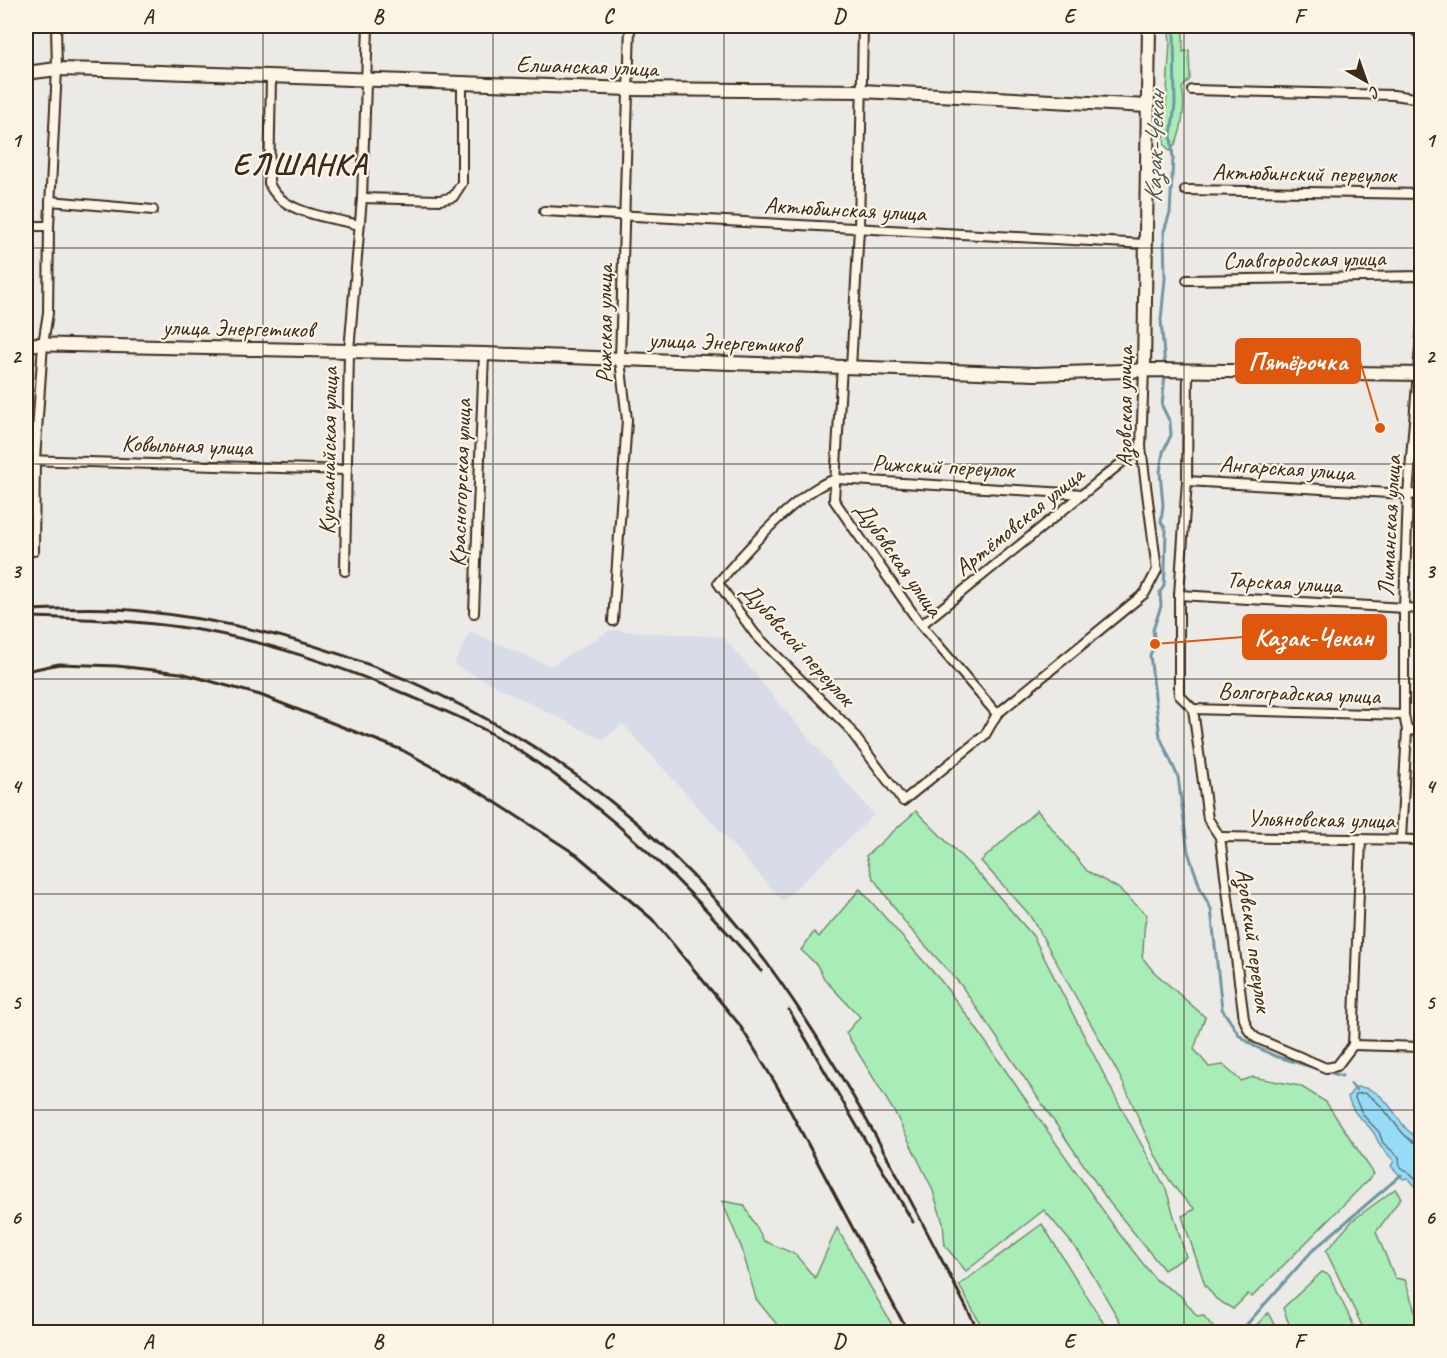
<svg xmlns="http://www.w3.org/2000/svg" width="1447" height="1358" font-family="Caveat,sans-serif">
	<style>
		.built { fill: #d7dce8 }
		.green { fill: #a8edb8; stroke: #728c6b; stroke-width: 1.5 }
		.water { fill: #96dcf8; stroke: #7295a1; stroke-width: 1.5 }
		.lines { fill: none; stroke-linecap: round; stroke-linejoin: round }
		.shore { stroke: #5f7175; stroke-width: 1.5 }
		.stream { stroke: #7295a1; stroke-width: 3 }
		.minor-casing { stroke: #3b2a1e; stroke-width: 12 }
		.primary-casing { stroke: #3b2a1e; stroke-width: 16 }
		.minor { stroke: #fcf5e5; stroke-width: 8 }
		.primary { stroke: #fcf5e5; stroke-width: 12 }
		.rail { stroke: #3b2a1e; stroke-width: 3 }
		.grid { fill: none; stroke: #3b2a1e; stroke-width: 1.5; stroke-opacity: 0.55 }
		.labels { text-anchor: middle; stroke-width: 4.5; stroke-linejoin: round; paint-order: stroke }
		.street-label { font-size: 24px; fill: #3b2a1e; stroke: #fcf5e5 }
		.water-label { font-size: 26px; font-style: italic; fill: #525654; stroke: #fcf5e5 }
		.district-label { font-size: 30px; font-weight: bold; letter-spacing: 1.5px; fill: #3b2a1e; stroke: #fcf5e5 }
		.leader { fill: none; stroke: #df570d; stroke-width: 2 }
		.callout-dot { fill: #df570d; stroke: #fcf5e5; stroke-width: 2 }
		.callout { fill: #df570d; stroke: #df570d; stroke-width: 2 }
		.callout-label { font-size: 26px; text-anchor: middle; font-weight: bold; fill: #fff }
		.neatline { fill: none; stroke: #3b2a1e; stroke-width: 2 }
		.grid-label { font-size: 20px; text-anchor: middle; font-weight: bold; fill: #3b2a1e }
	</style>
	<rect width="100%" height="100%" fill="#ebeae6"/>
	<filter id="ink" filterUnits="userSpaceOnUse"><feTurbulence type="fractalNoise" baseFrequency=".0167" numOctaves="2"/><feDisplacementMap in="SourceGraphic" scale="12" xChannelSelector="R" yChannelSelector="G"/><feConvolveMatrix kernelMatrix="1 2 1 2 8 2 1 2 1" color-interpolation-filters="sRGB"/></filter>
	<g filter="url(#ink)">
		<!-- built -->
		<polygon class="built" points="611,630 723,637 874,815 783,901 623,724 603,740 454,665 470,631 550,666"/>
		<!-- green -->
		<g class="green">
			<path d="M1168,26H1183V52L1189,50L1190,79L1182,88C1186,104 1182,140 1170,151L1164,144L1170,41Z"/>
			<path d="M1037,810L1087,871L1118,888L1147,915C1142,930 1145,942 1142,957L1153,971L1205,1017L1194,1049L1209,1067L1223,1065L1241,1081L1253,1077L1300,1086L1326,1102L1374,1174L1252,1297L1248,1294L1233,1309L1216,1299L1205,1285L1182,1216L1195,1209C1155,1175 1143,1121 1119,1075C1093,1026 1065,979 1039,930L1028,913L981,861Z"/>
			<polygon points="916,811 982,877 1033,936 1118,1102 1166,1189 1186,1257 1164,1270 1109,1202 961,985 907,925 873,878 866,856"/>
			<polygon points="860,889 941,981 969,1018 1118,1232 1156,1280 1180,1295 1197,1316 1203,1315 1217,1332 1126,1332 1080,1253 1044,1210 966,1271 945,1246 943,1223 932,1188 895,1113 846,1033 860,1017 825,980 817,965 801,950 814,932 819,937"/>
			<polygon points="1395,1189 1401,1198 1376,1232 1395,1278 1405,1280 1416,1314 1421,1317 1421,1332 1365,1332 1326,1251 1353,1220"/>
			<polygon points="722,1201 744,1205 764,1241 795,1254 815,1278 837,1228 896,1332 783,1332 756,1299 742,1249"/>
			<polygon points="1042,1224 1109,1332 985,1332 959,1285"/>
			<polygon points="1322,1272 1329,1275 1357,1332 1292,1332 1283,1308"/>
			<polygon points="1268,1313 1278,1332 1250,1332"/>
		</g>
		<!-- water -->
		<path class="water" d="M1355,1087C1381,1086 1391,1109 1404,1126C1409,1133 1416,1136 1421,1142V1223L1414,1209L1417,1188L1408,1178L1403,1179L1391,1166L1394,1161C1385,1151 1380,1147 1375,1135C1368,1121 1354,1119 1348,1097Z"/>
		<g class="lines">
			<!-- shore -->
			<path class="shore" d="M1422,1145C1401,1143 1388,1105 1365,1093L1356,1094L1355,1098L1363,1115L1379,1132L1383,1143L1399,1157L1400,1167L1422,1183"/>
			<!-- stream -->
			<g class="stream">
				<polyline points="1165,367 1161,320 1165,279 1164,231 1170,213 1173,159 1171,136 1175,104 1174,26"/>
				<polyline points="1165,374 1162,406 1170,422 1171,435 1163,452 1160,472 1163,505 1161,522 1166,530 1165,568 1164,586 1160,592 1161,606 1153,630 1155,644 1150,655 1160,737 1178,777 1188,852 1201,890 1211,909 1222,1009 1240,1036 1254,1046 1275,1056 1342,1076"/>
				<polyline points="1351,1084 1356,1090"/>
				<polyline points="1422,1230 1417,1236 1422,1266"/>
				<polyline points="1240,1332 1312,1251 1401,1175"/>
			</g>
			<defs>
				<g id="minor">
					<polyline points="1411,26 1422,37"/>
					<path d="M271,77L269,183C281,214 330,217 359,225"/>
					<polyline points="1192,90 1393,95 1422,99"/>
					<polyline points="1185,190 1422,194"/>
					<polyline points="362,198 440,200 453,197 462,183 462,83"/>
					<polyline points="50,201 153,210"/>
					<polyline points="544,211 1145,244"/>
					<polyline points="26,226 49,226"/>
					<polyline points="1187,280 1422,276"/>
					<polyline points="842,366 834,500 921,625 997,714"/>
					<polyline points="851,367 859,229 863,26"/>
					<polyline points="1188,371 1187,481 1179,595 1179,695 1193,709 1208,819 1220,837 1244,1019 1249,1031 1256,1038 1326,1068 1337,1066 1353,1045"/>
					<polyline points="26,460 347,470"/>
					<polyline points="1187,481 1422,495"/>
					<path d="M1083,494L837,479C802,486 742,555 718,583L755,634L847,726L903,801L985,735L997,714L1145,593L1157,570L1141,447L1144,370"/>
					<polyline points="34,551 35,460 43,344 48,313 49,226 57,69 56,26"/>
					<polyline points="345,571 349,351 362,198 368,26"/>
					<polyline points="1179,595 1422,609"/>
					<polyline points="474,613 484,354"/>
					<polyline points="613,621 627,420 620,360 630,26"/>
					<polyline points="921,625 1141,447"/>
					<polyline points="1193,709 1404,715"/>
					<polyline points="1407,730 1422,731"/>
					<polyline points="1220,837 1422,840"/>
					<polyline points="1401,839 1407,730 1404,715 1404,608 1408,495 1422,323"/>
					<polyline points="1353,1045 1361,839"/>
					<polyline points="1353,1045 1422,1047"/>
				</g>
				<g id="primary">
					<polyline points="26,73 57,69 105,70 630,89 861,91 1148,106"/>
					<polyline points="26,344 484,354 1035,374 1154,370 1422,374"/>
					<polyline points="1144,370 1149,26"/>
				</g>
			</defs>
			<!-- minor casing -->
			<use href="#minor" class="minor-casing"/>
			<!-- primary casing -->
			<use href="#primary" class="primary-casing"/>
			<!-- minor -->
			<use href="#minor" class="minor"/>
			<!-- primary -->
			<use href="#primary" class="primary"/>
			<!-- rail -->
			<g class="rail">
				<path d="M26,610C64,609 103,607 141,611C396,638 631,769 779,980C857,1091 917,1213 979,1332"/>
				<path d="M34,617C83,619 131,620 179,627C260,638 338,665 412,697C443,710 477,724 506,742C601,802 689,886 761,971"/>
				<polyline points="26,671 59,664 117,666 181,673 260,695 402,750 481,793 577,855 652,919 739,1024 777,1086 908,1332"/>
				<polyline points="789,1010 913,1222"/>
			</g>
		</g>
	</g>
	<!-- grid -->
	<path class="grid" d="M263,26V1332M493,26V1332M724,26V1332M954,26V1332M1184,26V1332M26,248H1422M26,464H1422M26,679H1422M26,894H1422M26,1110H1422"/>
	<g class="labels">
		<!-- street labels -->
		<g class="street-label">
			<text transform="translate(587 66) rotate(2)" y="8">Елшанская улица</text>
			<text transform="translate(1304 173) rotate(1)" y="8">Актюбинский переулок</text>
			<text transform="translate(845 209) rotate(3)" y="8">Актюбинская улица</text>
			<text transform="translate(1304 259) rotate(-1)" y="8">Славгородская улица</text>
			<text transform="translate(604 324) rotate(-90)" y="8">Рижская улица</text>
			<text transform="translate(238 328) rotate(1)" y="8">улица Энергетиков</text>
			<text transform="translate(724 342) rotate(2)" y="8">улица Энергетиков</text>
			<text transform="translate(1124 407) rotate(-90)" y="8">Азовская улица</text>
			<text transform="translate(187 445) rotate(2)" y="8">Ковыльная улица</text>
			<text transform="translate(328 451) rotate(-89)" y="8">Кустанайская улица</text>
			<text transform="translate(943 466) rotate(3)" y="8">Рижский переулок</text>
			<text transform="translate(1287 468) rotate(4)" y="8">Ангарская улица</text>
			<text transform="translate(460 483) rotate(-88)" y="8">Красногорская улица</text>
			<text transform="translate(1019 521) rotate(-39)" y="8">Артёмовская улица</text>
			<text transform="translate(1389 526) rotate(-87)" y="8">Лиманская улица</text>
			<text transform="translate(899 559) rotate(55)" y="8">Дубовская улица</text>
			<text transform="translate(1284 582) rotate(3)" y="8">Тарская улица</text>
			<text transform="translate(798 644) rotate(48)" y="8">Дубовской переулок</text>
			<text transform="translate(1299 693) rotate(2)" y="8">Волгоградская улица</text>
			<text transform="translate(1321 819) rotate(1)" y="8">Ульяновская улица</text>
			<text transform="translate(1254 940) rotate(82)" y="8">Азовский переулок</text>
		</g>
		<!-- water labels -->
		<g class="water-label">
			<text transform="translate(1154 147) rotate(-88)" y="9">Казак-Чекан</text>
		</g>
		<!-- district labels -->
		<g class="district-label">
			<text x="300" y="174">ЕЛШАНКА</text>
		</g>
	</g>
	<!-- callouts -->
	<path class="leader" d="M1380 428L1360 361M1155 644L1243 637"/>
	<g class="callout-dot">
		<circle cx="1380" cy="428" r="6"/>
		<circle cx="1155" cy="644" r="6"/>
	</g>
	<g class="callout">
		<rect x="1236" y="339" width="124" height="44" rx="6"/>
		<rect x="1243" y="615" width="143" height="44" rx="6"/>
	</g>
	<g class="callout-label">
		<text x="1298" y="370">Пятёрочка</text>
		<text x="1314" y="646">Казак-Чекан</text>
	</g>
	<!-- margin -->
	<rect width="1447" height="1358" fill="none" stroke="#fcf5e5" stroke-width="66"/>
	<!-- north arrow -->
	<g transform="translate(1366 81) rotate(140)" stroke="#fcf5e5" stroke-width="4.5" paint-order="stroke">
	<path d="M0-4.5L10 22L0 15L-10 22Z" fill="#3b2a1e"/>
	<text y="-9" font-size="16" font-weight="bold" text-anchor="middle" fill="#3b2a1e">С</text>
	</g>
	<rect x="33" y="33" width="1381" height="1292" class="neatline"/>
	<g class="grid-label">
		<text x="148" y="23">A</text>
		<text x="378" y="23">B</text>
		<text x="608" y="23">C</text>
		<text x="839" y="23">D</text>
		<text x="1069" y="23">E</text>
		<text x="1299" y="23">F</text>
		<text x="16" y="147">1</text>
		<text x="1430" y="147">1</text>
		<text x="16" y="363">2</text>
		<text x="1430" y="363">2</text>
		<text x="16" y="578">3</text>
		<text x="1430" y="578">3</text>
		<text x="16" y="793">4</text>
		<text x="1430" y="793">4</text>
		<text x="16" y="1009">5</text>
		<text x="1430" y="1009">5</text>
		<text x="16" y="1224">6</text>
		<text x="1430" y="1224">6</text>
		<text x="148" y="1348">A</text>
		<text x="378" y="1348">B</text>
		<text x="608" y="1348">C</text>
		<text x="839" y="1348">D</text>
		<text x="1069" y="1348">E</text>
		<text x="1299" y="1348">F</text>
	</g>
</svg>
